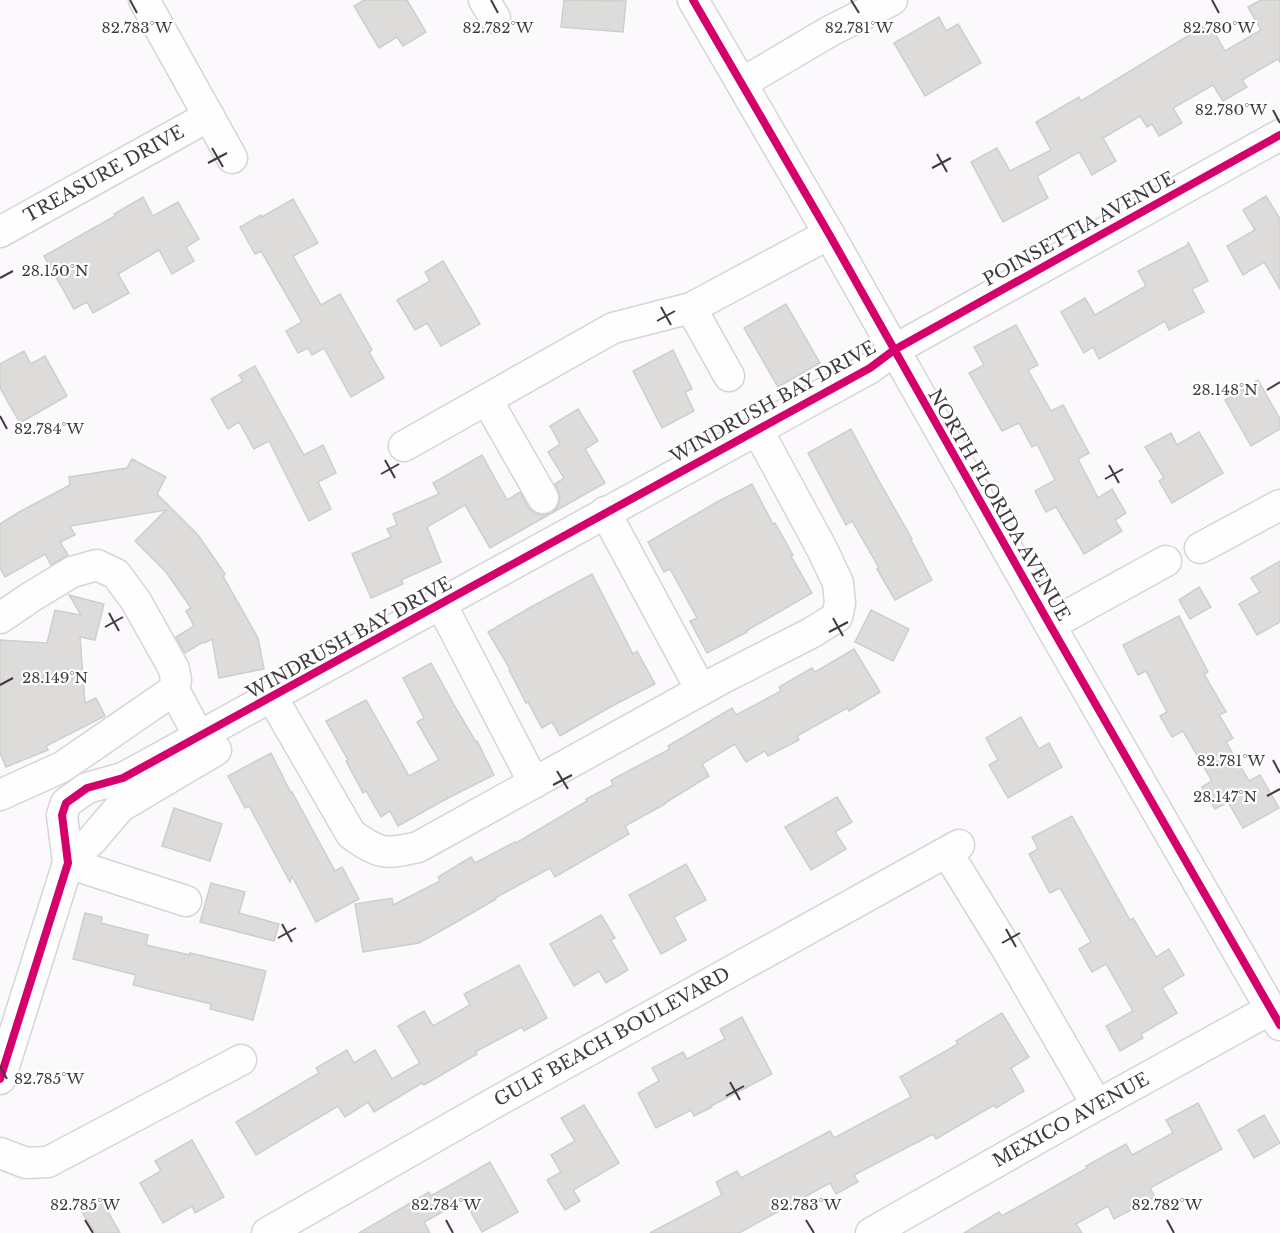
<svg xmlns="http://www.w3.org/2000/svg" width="1280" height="1233" font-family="'Libre Baskerville',serif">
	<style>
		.building { fill: #dddcdb; stroke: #cececd; stroke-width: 1.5 }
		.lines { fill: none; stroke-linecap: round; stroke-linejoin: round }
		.minor-casing { stroke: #d7d4d8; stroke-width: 33 }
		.minor { stroke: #fffeff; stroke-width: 30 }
		.cycleway-casing { stroke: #fff; stroke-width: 11 }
		.cycleway { stroke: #d6006c; stroke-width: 8 }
		.ticks { fill: none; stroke: #403b40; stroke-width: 2 }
		.labels { text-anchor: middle; stroke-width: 4.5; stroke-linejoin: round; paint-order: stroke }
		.street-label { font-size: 18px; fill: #403b40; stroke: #fff }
		.ticks-label { font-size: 15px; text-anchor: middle; fill: #403b40; stroke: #fff; stroke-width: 4.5; stroke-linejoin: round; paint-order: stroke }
	</style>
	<rect width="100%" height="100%" fill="#fcf9fd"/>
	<!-- building -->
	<g class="building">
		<polygon points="364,0 407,0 426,32 403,46 397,37 379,48 354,6"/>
		<polygon points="564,0 626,1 623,32 561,27"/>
		<polygon points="1261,0 1280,0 1280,63 1278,59 1242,80 1247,87 1223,101 1213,85 1173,108 1182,123 1159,136 1152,124 1147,127 1140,116 1103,138 1116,161 1092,175 1079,152 1037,176 1048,198 1003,222 971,162 997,148 1010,171 1051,150 1036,122 1079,97 1081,101 1209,23 1225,51 1261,30 1248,7"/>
		<polygon points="939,17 946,31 958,24 981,63 925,96 894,43"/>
		<polygon points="1266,196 1280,219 1280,289 1264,262 1243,275 1227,246 1255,230 1243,210"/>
		<polygon points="143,197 153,216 178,202 199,239 186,247 194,261 172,274 159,250 118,274 129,293 93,313 87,302 74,309 44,256 115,216 114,214"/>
		<polygon points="293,199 318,243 293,256 321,305 340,294 372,350 369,352 384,378 351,397 324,348 312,355 308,348 298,353 286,331 302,322 261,251 255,254 240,227 261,215 262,217"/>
		<polygon points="1188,242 1208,281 1192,289 1204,312 1169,330 1165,321 1099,359 1093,347 1084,353 1061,312 1085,298 1095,315 1146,286 1138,271 1188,245"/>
		<polygon points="443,261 480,324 441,346 427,323 415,330 397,300 430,281 425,272"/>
		<polygon points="786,304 820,363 778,387 744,328"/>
		<polygon points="1016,325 1038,365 1028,370 1051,411 1063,405 1089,453 1078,459 1098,498 1112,489 1126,513 1115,520 1122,531 1084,554 1056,507 1046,512 1035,491 1055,480 1037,444 1032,447 1019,423 1002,431 969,373 984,365 974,347"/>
		<polygon points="673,350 692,389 685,392 694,411 662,428 633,371"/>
		<polygon points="24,351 31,364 45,356 67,396 20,423 0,388 0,364"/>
		<polygon points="255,366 304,455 323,445 336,473 318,482 331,509 309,521 269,441 254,449 239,422 228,429 211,399 243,381 239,375"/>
		<polygon points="1258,380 1280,419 1280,429 1251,446 1225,400"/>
		<polygon points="578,409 598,441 585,449 605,483 490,548 465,505 427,527 441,562 401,580 403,584 371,598 352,554 391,537 387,529 397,525 393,514 439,494 433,483 482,455 507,500 520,492 528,507 534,513 542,515 552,513 558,506 560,499 558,490 555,484 564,478 548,452 560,444 550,426"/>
		<polygon points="851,429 879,481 912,539 911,540 932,580 895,600 877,569 879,568 852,521 846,525 808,453"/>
		<polygon points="1199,432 1223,473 1172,503 1159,481 1164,478 1145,447 1171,433 1177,445"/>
		<polygon points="132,459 166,477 157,494 198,535 225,574 223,576 258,638 264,669 219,678 212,639 204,643 203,642 185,653 176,637 194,626 186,611 191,608 166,572 135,541 166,510 70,526 75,535 60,542 68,555 51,565 45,554 5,577 0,568 0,524 21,511 70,485 69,477 127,468"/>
		<polygon points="752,484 773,524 775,523 793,555 791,556 812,593 746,631 747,632 707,653 690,621 697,618 670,569 664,572 648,542 717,502"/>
		<polygon points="1280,561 1280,622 1257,635 1239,604 1260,592 1251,578"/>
		<polygon points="592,574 633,654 637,651 655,684 612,706 560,736 552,722 542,728 528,702 526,703 509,670 510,669 488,632 531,607"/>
		<polygon points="1199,587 1211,607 1190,619 1179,600"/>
		<polygon points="69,595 104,604 95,640 80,637 85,703 96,698 105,716 46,746 48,750 6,767 0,753 0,640 47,643 55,610 81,615"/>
		<polygon points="871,610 909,629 893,661 855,642"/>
		<polygon points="1179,616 1208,672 1204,674 1226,712 1219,715 1233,738 1226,742 1249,781 1260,775 1279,808 1243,828 1228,802 1215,809 1202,787 1212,781 1183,731 1172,737 1160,716 1167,712 1146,671 1138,675 1123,645"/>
		<polygon points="854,649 880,692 849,711 847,708 797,736 799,740 768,756 765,751 746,762 735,744 702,764 709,776 665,803 665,804 625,826 629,834 555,877 550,868 495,898 496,899 453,924 419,943 363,952 355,904 392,898 393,905 440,881 438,877 471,857 475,863 515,842 516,843 587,801 586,799 613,785 611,780 670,749 668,746 732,708 736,715 781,691 779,687 812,668 815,672"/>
		<polygon points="431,663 454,705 476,742 477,741 494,775 448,798 398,826 390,811 381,817 366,791 363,793 346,761 348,760 326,721 366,700 409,776 439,760 417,722 424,718 403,678"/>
		<polygon points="1021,717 1039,749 1049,743 1062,767 1008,798 989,765 998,760 986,738"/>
		<polygon points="271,753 291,793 292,792 335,871 342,867 359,899 316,922 292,876 290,882 249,806 245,808 228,776"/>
		<polygon points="837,797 852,822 835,832 846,849 811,870 785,827"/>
		<polygon points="174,808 222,824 210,861 162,846"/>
		<polygon points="1072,816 1130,920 1133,918 1156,957 1169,949 1184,975 1162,988 1177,1013 1141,1034 1143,1038 1120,1051 1106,1026 1133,1011 1106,964 1092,972 1079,949 1091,942 1060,888 1050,893 1029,854 1038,849 1032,837"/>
		<polygon points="686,864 706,900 674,917 686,940 661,954 629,895"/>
		<polygon points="211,883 245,892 239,913 279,924 274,941 200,922"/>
		<polygon points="85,913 102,917 101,923 148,935 146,945 190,955 190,953 266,971 253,1020 210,1009 211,1004 133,985 136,975 73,959"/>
		<polygon points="601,915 615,938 611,940 628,970 606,983 599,971 574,986 550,944"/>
		<polygon points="519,965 547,1018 524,1031 522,1027 475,1052 477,1054 424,1085 422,1083 374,1112 368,1102 345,1117 338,1106 256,1155 236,1122 319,1073 316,1068 347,1050 354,1063 375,1050 392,1079 420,1063 398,1026 424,1011 433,1026 470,1005 464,994"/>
		<polygon points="1002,1013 1029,1057 1011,1068 1024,1091 996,1108 994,1105 936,1139 933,1134 854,1175 858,1182 836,1194 830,1183 739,1233 650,1233 722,1195 716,1182 737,1171 741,1178 830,1131 834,1138 911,1097 900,1077 958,1044 956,1041"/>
		<polygon points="742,1017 772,1074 711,1106 712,1107 694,1116 691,1110 656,1128 638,1093 659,1081 652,1068 683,1052 687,1059 725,1039 720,1029"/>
		<polygon points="1198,1103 1222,1149 1150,1188 1155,1197 1114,1219 1108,1206 1076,1224 1082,1233 964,1233 999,1212 1002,1216 1087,1168 1086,1166 1126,1144 1132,1155 1173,1133 1166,1120"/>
		<polygon points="584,1105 619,1163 573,1190 580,1201 565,1210 547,1180 561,1172 551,1155 575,1141 561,1118"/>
		<polygon points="1264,1115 1280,1143 1254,1158 1238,1130"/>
		<polygon points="192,1140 224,1197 195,1213 192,1206 163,1223 140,1183 161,1171 155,1161"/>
		<polygon points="490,1162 518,1212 482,1232 464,1200 424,1222 430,1233 359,1233 429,1192 431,1196"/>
		<polygon points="102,1201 120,1233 95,1233 82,1212"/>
	</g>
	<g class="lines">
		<defs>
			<g id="minor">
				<polyline points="144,0 232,158"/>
				<polyline points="484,0 495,18"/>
				<polyline points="693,0 829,234 1050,625 1280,1025"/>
				<polyline points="742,83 832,30 892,0"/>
				<polyline points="0,232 209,116"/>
				<polyline points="691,308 729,376"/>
				<polyline points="487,400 543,498"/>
				<polyline points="404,446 613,328 691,308 829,234"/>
				<polyline points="605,512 701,690"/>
				<polyline points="1200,548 1280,505"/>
				<polyline points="441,604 534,783"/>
				<polyline points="0,618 31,597 72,572 97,565 116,574 136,601 174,669 176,680 174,690 62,767 0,795"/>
				<polyline points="1050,625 1166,561"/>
				<polyline points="174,690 208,753"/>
				<path d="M272,697L351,834C379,854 385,855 418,847L723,678L811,633L837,617L840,603L838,583L822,549L757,429"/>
				<polyline points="947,852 1008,951 1097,1105"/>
				<polyline points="68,863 92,840 120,807 216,750"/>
				<polyline points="68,863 186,901"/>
				<path d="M0,1079L68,863L62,815L66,803L87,788L123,778C373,642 621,503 870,368L894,350L1280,135"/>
				<polyline points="0,1153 26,1163 48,1162 241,1060"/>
				<polyline points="267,1233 494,1103 959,845"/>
				<polyline points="871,1233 1097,1105 1271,1009"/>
			</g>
		</defs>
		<!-- minor casing -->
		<use href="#minor" class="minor-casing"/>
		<!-- minor -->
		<use href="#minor" class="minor"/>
		<defs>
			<g id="cycleway">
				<polyline points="693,0 829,234 1050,625 1280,1025"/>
				<path d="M0,1079L68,863L62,815L66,803L87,788L123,778C373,642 621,503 870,368L894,350L1280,135"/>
			</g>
		</defs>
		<!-- cycleway casing -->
		<use href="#cycleway" class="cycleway-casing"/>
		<!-- cycleway -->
		<use href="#cycleway" class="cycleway"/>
	</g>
	<!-- ticks -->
	<path class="ticks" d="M130,0L137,13M491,0L498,13M851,0L859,13M1212,0L1219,13M1273,110L1280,123M212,148L223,167M937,154L947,172M208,163L227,153M932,168L951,158M0,278L13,271M661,307L671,325M657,321L675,311M1267,390L1280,382M0,416L7,429M385,460L395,478M1109,465L1119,483M381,474L399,464M1105,479L1123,469M109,613L119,631M833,618L843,636M105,627L123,617M829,632L848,622M0,685L13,678M1273,760L1280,773M557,771L568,789M553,785L572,775M1267,796L1280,789M282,924L292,942M1006,929L1016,947M278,938L296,928M1002,943L1020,933M0,1066L7,1079M730,1082L740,1100M726,1096L744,1086M85,1220L93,1233M446,1220L453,1233M806,1220L814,1233M1167,1220L1174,1233"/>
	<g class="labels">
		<!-- street labels -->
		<g class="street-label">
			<text transform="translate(104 174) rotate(-29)" y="6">TREASURE DRIVE</text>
			<text transform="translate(1079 229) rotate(-29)" y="6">POINSETTIA AVENUE</text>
			<text transform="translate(773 402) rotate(-29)" y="6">WINDRUSH BAY DRIVE</text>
			<text transform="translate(999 505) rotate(60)" y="6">NORTH FLORIDA AVENUE</text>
			<text transform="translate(349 638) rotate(-29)" y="6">WINDRUSH BAY DRIVE</text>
			<text transform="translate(612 1037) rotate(-29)" y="6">GULF BEACH BOULEVARD</text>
			<text transform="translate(1071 1120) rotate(-29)" y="6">MEXICO AVENUE</text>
		</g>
	</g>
	<g class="ticks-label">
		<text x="137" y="33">82.783°W</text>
		<text x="498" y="33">82.782°W</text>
		<text x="859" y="33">82.781°W</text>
		<text x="1219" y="33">82.780°W</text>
		<text x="1231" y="115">82.780°W</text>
		<text x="55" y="276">28.150°N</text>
		<text x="1225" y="395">28.148°N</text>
		<text x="49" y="434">82.784°W</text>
		<text x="55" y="683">28.149°N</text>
		<text x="1231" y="766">82.781°W</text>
		<text x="1225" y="802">28.147°N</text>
		<text x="49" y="1084">82.785°W</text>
		<text x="85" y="1210">82.785°W</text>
		<text x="446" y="1210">82.784°W</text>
		<text x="806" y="1210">82.783°W</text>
		<text x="1167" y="1210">82.782°W</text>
	</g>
</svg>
